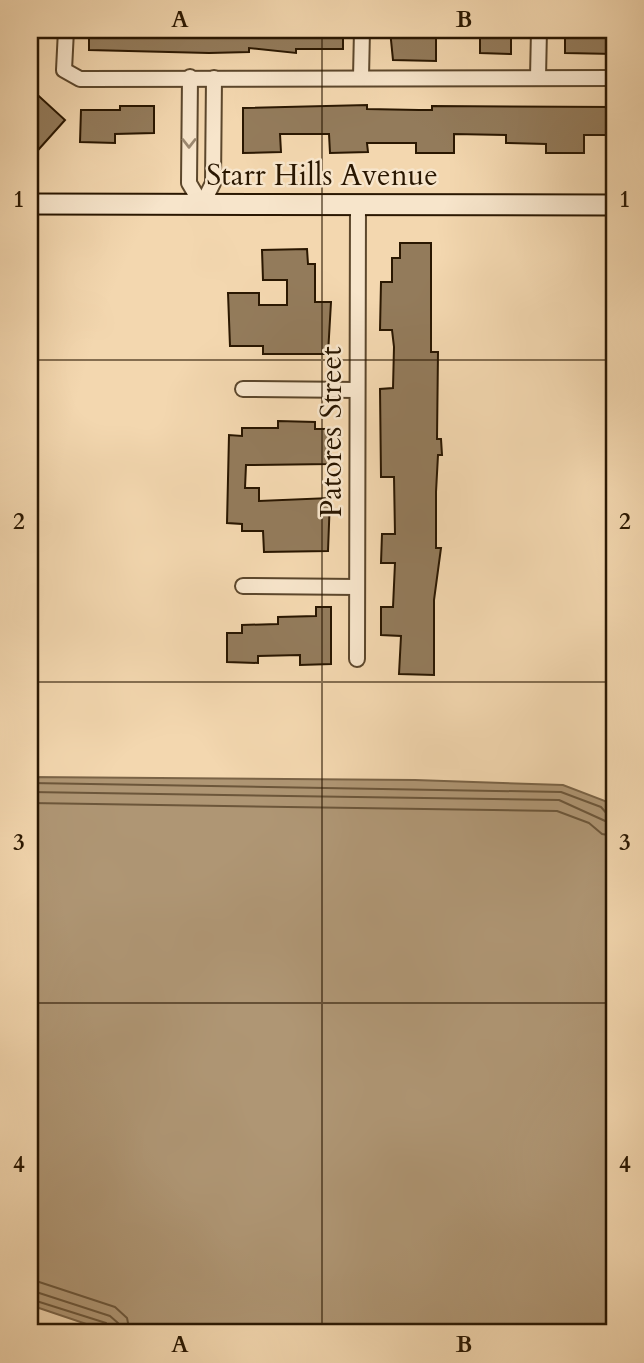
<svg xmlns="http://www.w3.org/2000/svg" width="644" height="1363" font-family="Cardo,serif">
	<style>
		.water { fill: #af9674; stroke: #7a6346; stroke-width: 2 }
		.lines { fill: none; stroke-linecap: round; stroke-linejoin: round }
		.shore { stroke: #6c563a; stroke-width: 2 }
		.building { fill: #937b5b; stroke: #2a1701; stroke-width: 2 }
		.street-casing { stroke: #5c472c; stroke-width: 18 }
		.secondary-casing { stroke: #2a1701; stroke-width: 23 }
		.street { stroke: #f7e5cb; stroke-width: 14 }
		.secondary { stroke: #f7e5cb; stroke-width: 19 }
		.oneway { stroke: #9b8870 }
		.grid { fill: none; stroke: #2a1701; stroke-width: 2; stroke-opacity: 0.55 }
		.labels { text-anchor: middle; stroke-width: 5; stroke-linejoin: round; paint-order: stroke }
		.street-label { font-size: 30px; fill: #2a1701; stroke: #f7e5cb }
		.neatline { fill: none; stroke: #2a1701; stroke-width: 2.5 }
		.grid-label { font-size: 23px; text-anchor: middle; font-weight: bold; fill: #2a1701 }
	</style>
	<rect width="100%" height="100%" fill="#f3d7af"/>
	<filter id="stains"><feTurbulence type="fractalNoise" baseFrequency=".00286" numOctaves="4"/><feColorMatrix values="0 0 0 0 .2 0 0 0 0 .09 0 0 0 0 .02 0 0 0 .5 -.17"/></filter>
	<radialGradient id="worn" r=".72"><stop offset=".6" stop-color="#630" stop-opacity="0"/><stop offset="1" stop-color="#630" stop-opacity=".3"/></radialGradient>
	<!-- water -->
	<polygon class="water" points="30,777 415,780 563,785 605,801 614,813 614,1333 113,1333 30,1305"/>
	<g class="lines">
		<!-- shore -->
		<g class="shore">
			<polyline points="30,783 561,792 601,807 608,815 614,816"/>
			<polyline points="30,792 559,800 614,825"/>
			<polyline points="30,803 557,811 589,823 602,834 614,836"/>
			<polyline points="30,1279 115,1307 127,1318 130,1333"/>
			<polyline points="30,1290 110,1316 118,1323 120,1333"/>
			<polyline points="30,1299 106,1323 111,1333"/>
		</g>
	</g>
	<!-- building -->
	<g class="building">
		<polygon points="89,30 343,30 343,49 296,49 296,53 249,48 249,52 209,53 89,50"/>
		<polygon points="390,30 436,30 436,61 393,60"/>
		<polygon points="480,30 511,30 511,54 480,53"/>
		<polygon points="565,30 614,30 614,54 565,53"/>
		<polygon points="30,88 65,120 39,149 30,141"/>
		<polygon points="367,105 367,109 419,110 432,110 432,106 614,107 614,135 584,135 584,153 546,153 546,144 506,143 506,135 454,134 454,153 416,153 416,143 367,143 368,152 330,153 329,134 280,134 281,152 243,153 243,108"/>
		<polygon points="120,106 154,106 154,133 115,134 115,143 80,142 81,110 120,110"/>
		<polygon points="400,243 431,243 431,352 438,352 437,439 441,439 442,455 438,455 436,492 436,548 441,548 434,600 434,675 399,674 401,636 381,635 381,607 393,607 395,563 381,563 382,534 395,534 394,477 381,477 380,389 393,388 394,347 392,330 380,330 381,282 392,282 392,258 400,258"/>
		<polygon points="307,249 308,264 315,264 315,302 331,302 328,354 263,354 263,346 230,346 228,293 259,293 259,305 287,305 287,280 263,280 262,250"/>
		<polygon points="278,421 315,422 315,429 331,429 331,464 246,465 245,488 259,488 259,501 330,498 328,551 264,552 263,531 242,531 242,524 227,523 229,435 242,436 242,428 278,428"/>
		<polygon points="316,607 331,607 331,664 300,665 300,655 258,656 258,663 227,662 227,633 242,633 242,625 278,624 278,617 316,616"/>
	</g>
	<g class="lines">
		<defs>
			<g id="street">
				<polyline points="66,30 64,70 80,79 614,78"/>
				<polyline points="190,77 189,183 202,205"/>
				<polyline points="361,77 362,30"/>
				<polyline points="538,77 539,30"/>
				<polyline points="202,205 213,183 214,78"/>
				<polyline points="243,389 357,390"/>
				<polyline points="243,586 357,587"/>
				<polyline points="357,659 358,204"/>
			</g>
			<polyline id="secondary" points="30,204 614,205"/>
		</defs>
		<!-- street casing -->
		<use href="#street" class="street-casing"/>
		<!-- secondary casing -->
		<use href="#secondary" class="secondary-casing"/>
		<!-- street -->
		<use href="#street" class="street"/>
		<!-- secondary -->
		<use href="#secondary" class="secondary"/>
	</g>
	<!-- one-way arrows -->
	<defs><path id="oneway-chevron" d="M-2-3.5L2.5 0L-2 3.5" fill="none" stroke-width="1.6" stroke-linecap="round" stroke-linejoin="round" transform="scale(1.75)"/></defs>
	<use class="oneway" href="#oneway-chevron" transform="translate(189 143) rotate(90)"/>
	<!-- grid -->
	<path class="grid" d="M322,30V1333M30,360H614M30,682H614M30,1003H614"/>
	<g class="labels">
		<!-- street labels -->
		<g class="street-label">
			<text x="322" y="185">Starr Hills Avenue</text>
			<text transform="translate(331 432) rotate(-90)" y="10">Patores Street</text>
		</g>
	</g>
	<!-- margin -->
	<rect width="644" height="1363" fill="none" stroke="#f3d7af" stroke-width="77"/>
	<rect x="38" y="38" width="568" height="1286" class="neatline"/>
	<g class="grid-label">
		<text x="180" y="27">A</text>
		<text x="464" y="27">B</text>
		<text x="19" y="207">1</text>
		<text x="625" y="207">1</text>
		<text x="19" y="529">2</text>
		<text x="625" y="529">2</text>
		<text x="19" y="850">3</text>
		<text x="625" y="850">3</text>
		<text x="19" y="1172">4</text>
		<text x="625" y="1172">4</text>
		<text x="180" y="1352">A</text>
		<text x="464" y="1352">B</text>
	</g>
	<rect width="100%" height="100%" filter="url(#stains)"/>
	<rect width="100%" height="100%" fill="url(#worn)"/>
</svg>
